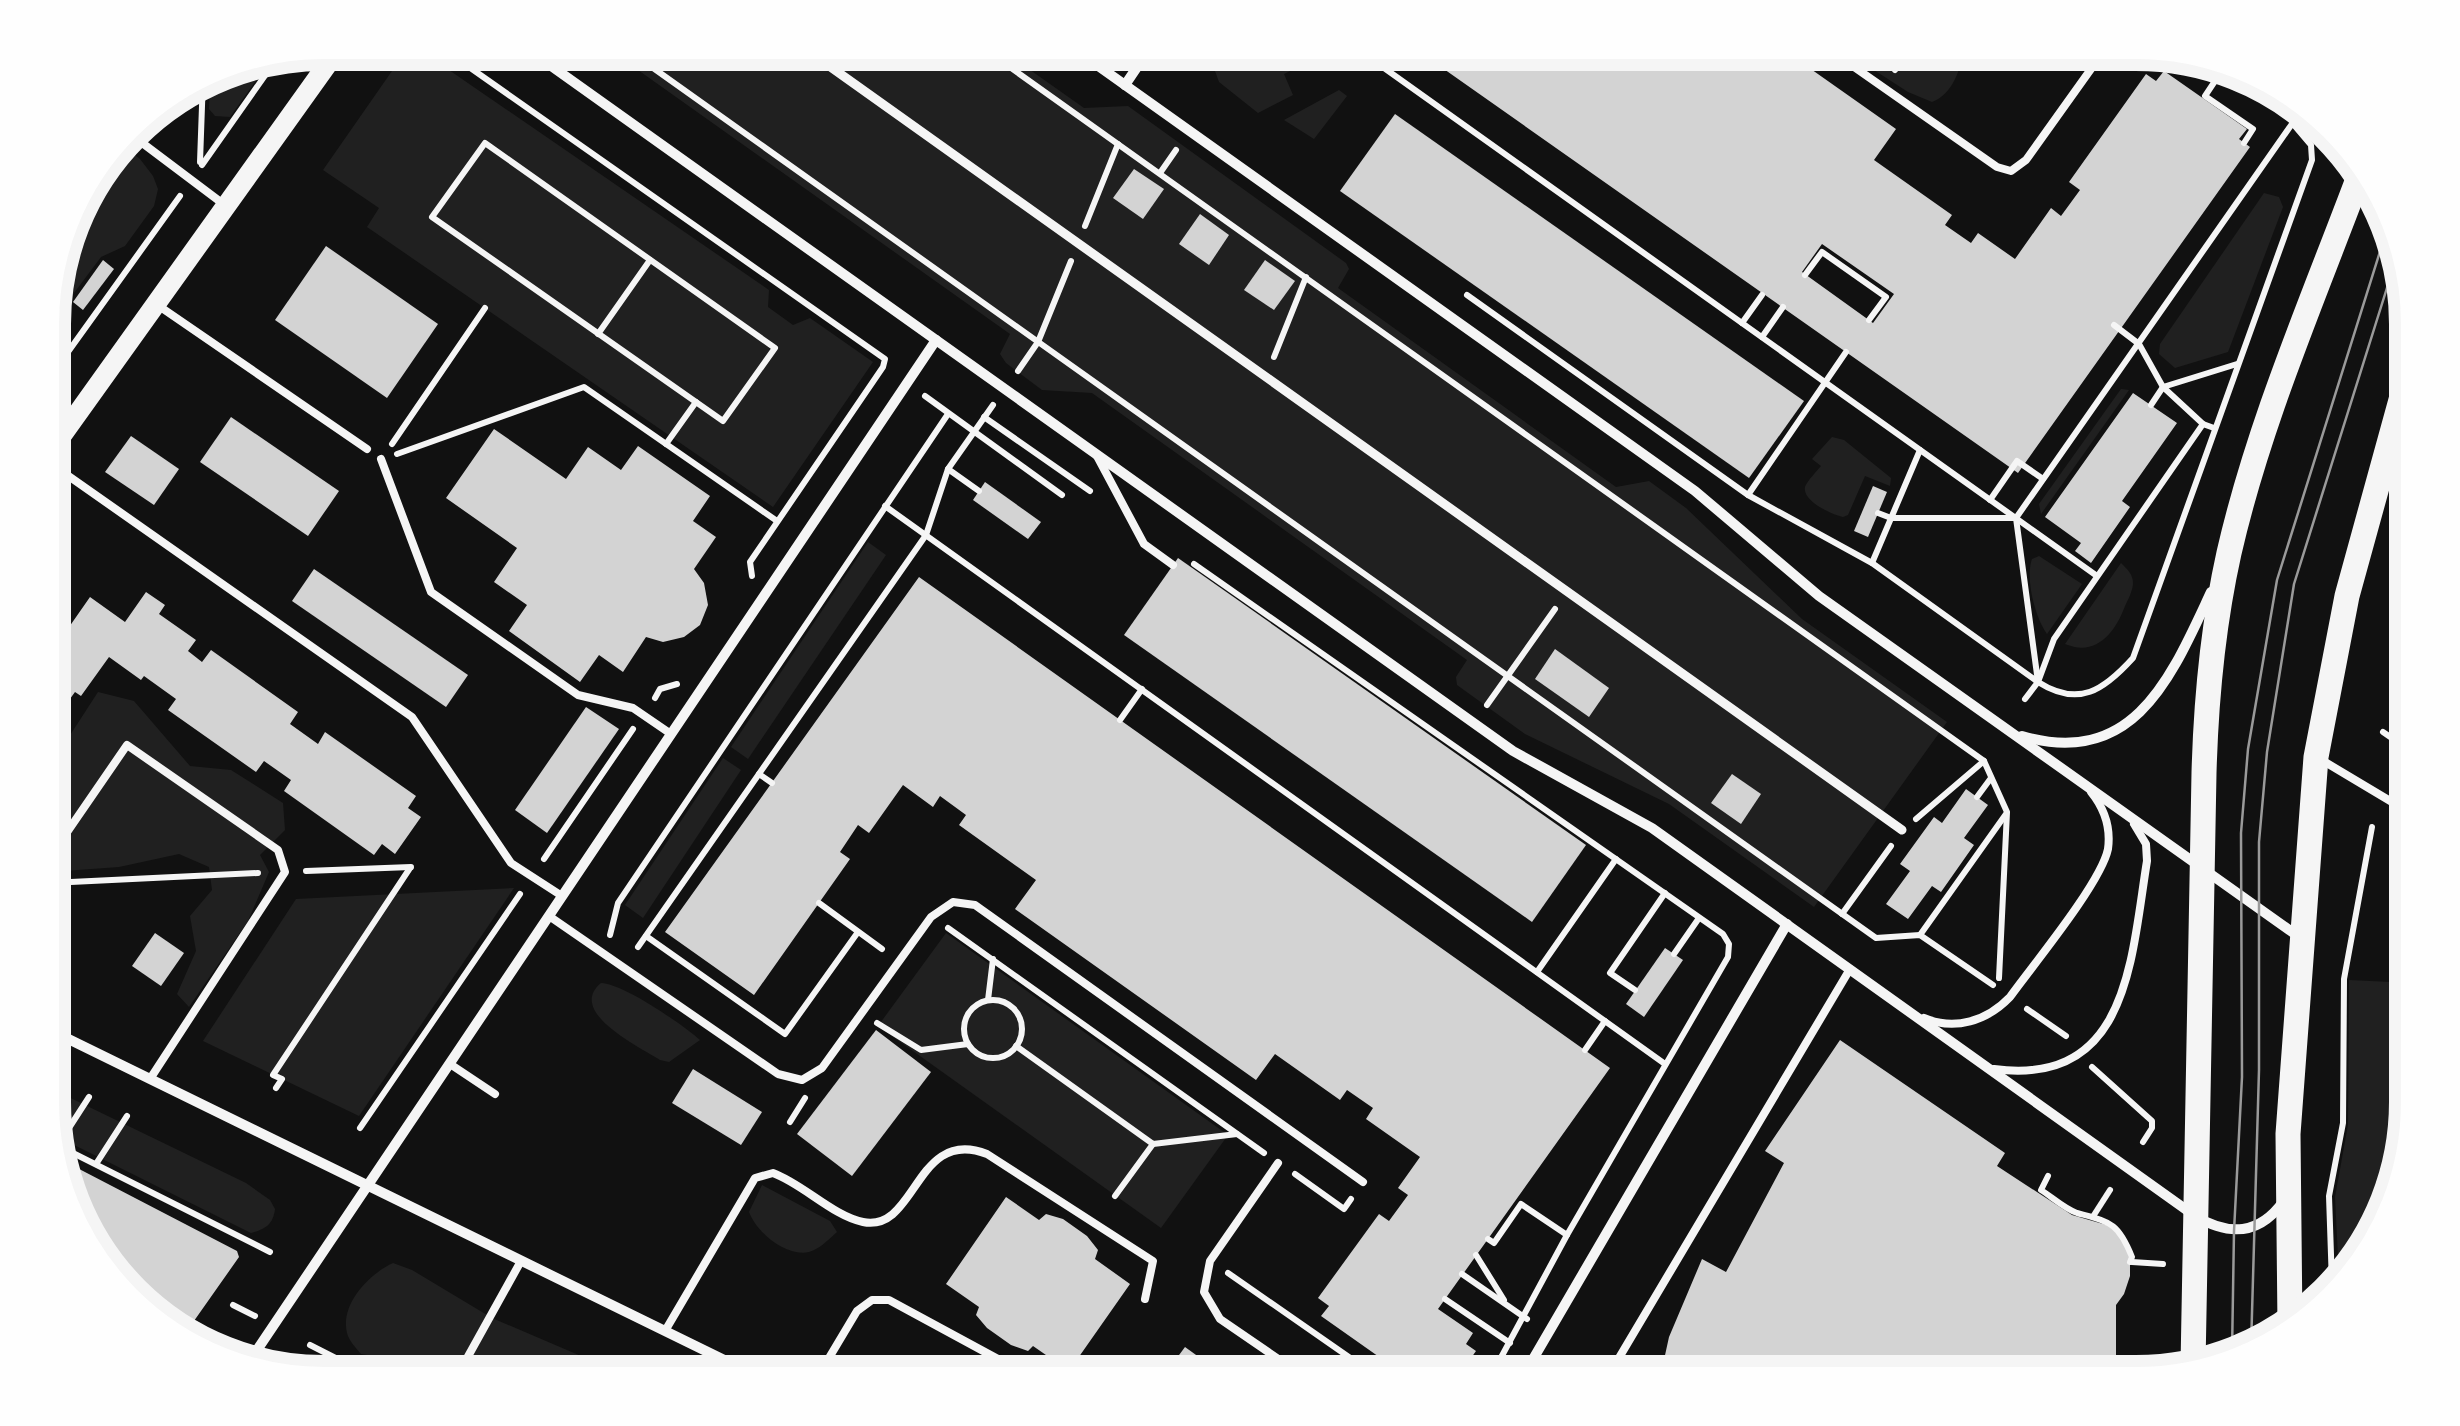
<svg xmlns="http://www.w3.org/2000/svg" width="2460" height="1426" font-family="'Crimson Pro',serif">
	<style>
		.green { fill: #202020 }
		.building { fill: #d3d3d3; fill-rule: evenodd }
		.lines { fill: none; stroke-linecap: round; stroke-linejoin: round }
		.path { stroke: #f5f5f5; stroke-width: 6 }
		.service { stroke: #f5f5f5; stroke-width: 8 }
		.pedestrian { stroke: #f5f5f5; stroke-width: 9 }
		.minor { stroke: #f5f5f5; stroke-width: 10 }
		.secondary { stroke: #f5f5f5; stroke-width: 20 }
		.primary { stroke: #f5f5f5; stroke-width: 25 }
		.tram { stroke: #9a9a9a; stroke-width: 2.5 }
		.rim { fill: none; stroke: #f5f5f5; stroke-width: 12 }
	</style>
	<rect width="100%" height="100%" fill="#111"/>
	<!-- green -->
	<g class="green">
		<polygon points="408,48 417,48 769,290 768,307 793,325 810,318 873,362 773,507 367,227 379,208 323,170"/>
		<polygon points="607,48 999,48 1084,108 1128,106 1346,263 1349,269 1338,288 1616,487 1649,481 1686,508 1802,619 1947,722 1814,907 1669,804 1525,734 1457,685 1456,677 1467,660 1092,393 1042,390 1006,363 1000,354 1010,334"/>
		<polygon points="1248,48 1300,48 1307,63 1284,74 1293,95 1258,113 1219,82 1215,71 1222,58"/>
		<path d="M1840,48H1964C1961,68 1953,94 1932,102L1908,92Z"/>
		<polygon points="266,59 260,75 230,117 215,116 209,109 211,73 219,68"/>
		<polygon points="1339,90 1347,96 1314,139 1284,120"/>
		<polygon points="120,144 140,159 153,176 158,189 154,206 125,246 101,257 68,301 65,326 50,345 50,289 76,201"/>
		<polygon points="2264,193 2279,197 2283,207 2228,352 2175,368 2159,354 2160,344"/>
		<polygon points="2121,389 2129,390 2041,514 2039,504"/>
		<path d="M1832,437L1844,440L1891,478L1890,486L1865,476L1848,515L1843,517C1833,515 1802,501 1805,487C1807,481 1817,471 1821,466L1812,459Z"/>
		<polygon points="868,542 886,555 748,759 731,747"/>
		<path d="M2039,556L2082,584L2047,634C2035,618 2025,578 2032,559Z"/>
		<path d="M2121,563C2127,569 2133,574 2133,583C2133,590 2128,600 2125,606C2115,633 2096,657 2065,644Z"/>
		<polygon points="98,692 134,701 190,766 231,770 283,803 285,830 260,855 269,872 248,921 189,1007 177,994 196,951 190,916 212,890 209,867 179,854 119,867 50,872 50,766"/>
		<polygon points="723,758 741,770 643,918 625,905"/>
		<polygon points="514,888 359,1116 203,1041 296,899"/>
		<polygon points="946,933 1228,1135 1161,1228 878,1026"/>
		<polygon points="2349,980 2412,983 2412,1119 2375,1241 2339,1277 2335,1197 2348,1125"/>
		<path d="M601,983C624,984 682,1024 700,1040L669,1062L660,1060C640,1047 566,1012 601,983Z"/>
		<path d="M50,1088L246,1183L270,1200L275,1209C273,1225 265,1229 251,1233L50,1133Z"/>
		<path d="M762,1185L830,1221L837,1232C829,1239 820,1249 809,1252C786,1257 757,1233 749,1212Z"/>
		<path d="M393,1263L412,1270L492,1318L602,1365L614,1378H461L428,1365L361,1354C356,1348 349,1341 347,1333C340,1304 369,1274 393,1263Z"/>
	</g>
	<!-- building -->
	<g class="building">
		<path d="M1414,48H1781L1896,129L1874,160L1952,215L1945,225L1971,243L1978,233L2015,259L2051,208L2061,216L2080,190L2069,182L2146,74L2156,81L2164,71L2247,129L2239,139L2250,147L2018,473ZM1822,244L1894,294L1873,323L1802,272Z"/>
		<polygon points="1395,114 1804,401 1749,478 1340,191"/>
		<polygon points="1134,169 1164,189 1143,219 1113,198"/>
		<polygon points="1200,214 1229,235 1209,265 1179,244"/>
		<polygon points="326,246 438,324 387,398 275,320"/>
		<polygon points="103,260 114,269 83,310 73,302"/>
		<polygon points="1265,260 1295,281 1274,310 1244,290"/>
		<polygon points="2133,393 2177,423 2122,501 2130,507 2091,563 2075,551 2081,543 2045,517"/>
		<polygon points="231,417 339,491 308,536 200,462"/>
		<polygon points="494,429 566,479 588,447 621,470 638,446 710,496 693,521 716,537 694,569 704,583 708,605 700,625 684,637 663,642 646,637 623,672 599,655 580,682 509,631 527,605 494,582 517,548 446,498"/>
		<polygon points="131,436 179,469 154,505 105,472"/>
		<polygon points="985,482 1041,522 1028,539 973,500"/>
		<polygon points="1873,486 1887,492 1868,537 1854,531"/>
		<polygon points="1178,558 1586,845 1532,922 1124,635"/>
		<polygon points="314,569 468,675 446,707 292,601"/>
		<polygon points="919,577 1610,1068 1438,1309 1473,1333 1466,1344 1476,1351 1457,1378 1409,1378 1321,1316 1329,1306 1318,1298 1379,1214 1389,1221 1408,1195 1398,1188 1420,1157 1366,1119 1373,1108 1347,1090 1340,1100 1275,1054 1256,1080 1015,909 1036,880 959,825 966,815 940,796 933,807 903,785 869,833 858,825 840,852 850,859 754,995 665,932"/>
		<polygon points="146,592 165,605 159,614 196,640 188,651 202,662 211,650 298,712 290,724 318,744 325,732 416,796 408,808 421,817 395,854 382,844 374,855 284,791 291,780 264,761 256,772 168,710 176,699 144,676 141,680 109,657 81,696 75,692 56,718 63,723 50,741 50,618 67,630 90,597 125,622"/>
		<polygon points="1555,649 1609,688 1589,717 1535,679"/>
		<polygon points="586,707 619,729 547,833 515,810"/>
		<polygon points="1732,774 1761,794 1741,824 1711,803"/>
		<polygon points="1966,789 1988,805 1964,838 1974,845 1941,892 1932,886 1908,919 1886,904 1910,871 1900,864 1934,817 1942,823"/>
		<polygon points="155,933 184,953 161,986 132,966"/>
		<polygon points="1665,948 1683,960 1644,1017 1626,1004"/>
		<polygon points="876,1030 931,1072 852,1176 797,1134"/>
		<polygon points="1840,1040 2005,1153 1997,1166 2072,1215 2110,1226 2123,1240 2130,1258 2130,1276 2124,1294 2116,1305 2116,1378 1660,1378 1669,1337 1702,1259 1726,1272 1784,1163 1765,1151"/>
		<polygon points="693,1069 762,1112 741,1145 672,1103"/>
		<polygon points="58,1158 237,1251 239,1257 182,1338 136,1295 141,1287 114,1274 94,1255"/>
		<polygon points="1006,1197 1039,1220 1046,1214 1063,1219 1087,1236 1098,1250 1095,1259 1130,1284 1069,1371 1033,1346 1028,1351 1011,1345 987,1328 976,1315 979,1307 946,1284"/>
		<polygon points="1185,1347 1228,1378 1162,1378"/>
	</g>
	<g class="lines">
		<!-- path -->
		<g class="path">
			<polyline points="442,48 885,359 883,367 750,562 752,576"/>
			<polyline points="625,48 1876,938 1920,935 1993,985"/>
			<polyline points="983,48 1984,761 2007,812 1999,978"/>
			<polyline points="1356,48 2097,576"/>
			<polyline points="1895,70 1911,48"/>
			<polyline points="2219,75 2205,96 2253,129 2244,143"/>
			<polygon points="485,143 775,348 723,421 432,217"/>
			<polyline points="200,162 203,78"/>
			<polyline points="202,165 278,57"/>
			<polyline points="1160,173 1176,150"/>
			<polyline points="1085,226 1118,144"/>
			<polyline points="1805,275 1822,252 1886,297 1869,320"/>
			<path d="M1467,295L1748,495L1872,563L2038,682C2079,708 2104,690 2133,658L2312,160L2311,145L2294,125"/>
			<polyline points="1742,323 1762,295"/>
			<polyline points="2114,325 2139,344 2163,387 2203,424"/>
			<polyline points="598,334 650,260"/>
			<polyline points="1762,337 1783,307"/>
			<polyline points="1274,357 1306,277"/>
			<polyline points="1018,371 1038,342 1071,261"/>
			<polyline points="50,377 180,196"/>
			<polyline points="925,396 1062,495"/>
			<polyline points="2151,405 2163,387 2237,364"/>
			<polyline points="984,417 1090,491"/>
			<polyline points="392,444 485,308"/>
			<polyline points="666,444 696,402"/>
			<polyline points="397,454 584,387 777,521"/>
			<polyline points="948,469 979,491"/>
			<polyline points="1748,495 1846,352"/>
			<polyline points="1990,500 2017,461 2043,479"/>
			<polyline points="885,506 1665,1064"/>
			<polyline points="1878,513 1891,518 2015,518"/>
			<polyline points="1872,563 1920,450"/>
			<polyline points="1194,564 1723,934 1729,944 1728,957 1567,1235 1490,1378"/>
			<polyline points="2038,682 2016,518 2301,111"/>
			<polyline points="655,698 660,689 677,684"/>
			<polyline points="2025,699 2038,682 2054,639 2203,424 2214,428"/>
			<polyline points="1487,705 1555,609"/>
			<polyline points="1120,720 1142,689"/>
			<polyline points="2383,732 2412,752"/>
			<polyline points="759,774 772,783"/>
			<polyline points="1977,797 1991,778"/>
			<polyline points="1916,819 1984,761"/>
			<polyline points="544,859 633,729"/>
			<polyline points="306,871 411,867"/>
			<polyline points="50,883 258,873"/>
			<polyline points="819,903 882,949"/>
			<polyline points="1842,914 1891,846"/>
			<polyline points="948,928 1264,1153"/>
			<polyline points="610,935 618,903 948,414"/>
			<polyline points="1920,935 2006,814"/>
			<polyline points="646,936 785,1034 858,932"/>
			<polyline points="638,947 926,535 948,469 993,405"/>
			<polyline points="1674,954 1699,918"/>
			<polyline points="1537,972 1616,859"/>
			<polyline points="1635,990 1610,973 1665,893"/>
			<polyline points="988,1000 993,959"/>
			<circle cx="993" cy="1029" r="29"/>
			<polyline points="2027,1009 2066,1036"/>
			<polyline points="877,1023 921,1050 968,1044"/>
			<polyline points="1016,1046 1153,1144 1237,1134"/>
			<polyline points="1585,1050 1605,1021"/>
			<polyline points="2092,1067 2152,1121 2152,1128 2143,1142"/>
			<polyline points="276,1088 282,1079 273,1075 410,868"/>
			<polyline points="790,1122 805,1098"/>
			<polyline points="360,1128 520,894"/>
			<polyline points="51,1142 270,1252"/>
			<polyline points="58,1145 89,1097"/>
			<polyline points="96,1164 127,1116"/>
			<polyline points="1295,1174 1344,1209 1351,1199"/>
			<path d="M2048,1176L2041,1190C2052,1197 2065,1209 2077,1213C2110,1222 2118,1222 2132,1257L2130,1262"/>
			<polyline points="1115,1196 1153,1144"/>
			<polyline points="2094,1215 2110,1190"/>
			<polyline points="1488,1239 1494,1243 1521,1204 1567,1235"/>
			<polyline points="1476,1255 1504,1300"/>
			<polyline points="2132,1262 2163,1264"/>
			<polyline points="1228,1273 1379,1378"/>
			<polyline points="1462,1274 1527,1319"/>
			<polyline points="2332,1284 2329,1196 2343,1123 2344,979 2372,827"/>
			<polyline points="1445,1299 1510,1343"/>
			<polyline points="233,1305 255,1316"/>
			<polyline points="310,1345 369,1375 391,1378"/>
		</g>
		<!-- service -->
		<g class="service">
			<polyline points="1827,48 1997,167 2011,171 2026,160 2106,48"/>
			<polyline points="129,133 226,206"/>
			<polyline points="156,304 367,449"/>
			<polyline points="1097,456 1144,544 1173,565"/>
			<polyline points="381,459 431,592 578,695 633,708 671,734"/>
			<polyline points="50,463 412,717 511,863 562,896"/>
			<polyline points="2320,759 2412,814"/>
			<polyline points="50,857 127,745 278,850 285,872 150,1079"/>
			<polyline points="549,916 778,1074 802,1080 822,1068 931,917 953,902 975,905 1363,1182"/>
			<path d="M1924,1018C1955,1031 1987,1021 2010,997C2033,965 2101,883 2108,849C2111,827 2104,808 2091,792"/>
			<polyline points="450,1064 495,1094"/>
			<path d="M1994,1069C2129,1087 2131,959 2147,861L2146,844L2134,824"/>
			<polyline points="1278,1163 1210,1261 1204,1292 1220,1319 1306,1378"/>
			<path d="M665,1331L755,1178L773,1173C803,1184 833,1216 863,1222C917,1233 915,1126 987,1154L1153,1261L1145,1299"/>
			<polyline points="456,1378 521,1261"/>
			<polyline points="817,1378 857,1311 872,1300 889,1300 1033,1378"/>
			<polyline points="1140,1378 1145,1359"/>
			<polyline points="1607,1378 1850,969"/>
		</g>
		<!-- pedestrian -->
		<polyline class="pedestrian" points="804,48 1902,830"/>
		<!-- minor -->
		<g class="minor">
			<path d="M526,48L1513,751L1652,828L2195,1216C2229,1236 2259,1235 2283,1202"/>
			<polyline points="1073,48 1695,491 1819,596 2302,939"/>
			<polyline points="1125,85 1150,48"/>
			<path d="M2022,736C2135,769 2172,675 2211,592"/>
			<polyline points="50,1030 761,1378"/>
			<polyline points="251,1359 936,340"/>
			<polyline points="1522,1378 1787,924"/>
		</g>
		<!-- secondary -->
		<polyline class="secondary" points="50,452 339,48"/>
		<!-- primary -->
		<g class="primary">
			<polyline points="2290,1326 2288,1134 2316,757 2347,596 2412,360"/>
			<path d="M2193,1366L2204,773C2206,700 2213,625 2229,553C2259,422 2314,297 2361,171"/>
		</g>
		<!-- tram -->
		<g class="tram">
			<polyline points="2251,1348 2259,1070 2259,842 2267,752 2294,584 2397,256"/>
			<polyline points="2232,1354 2234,1231 2242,1077 2241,833 2248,749 2277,580 2388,226"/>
		</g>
	</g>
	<!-- crop -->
	<path d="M0 0H2460V1426H0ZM324 65H2136A259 259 0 0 1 2395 324V1102A259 259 0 0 1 2136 1361H324A259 259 0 0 1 65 1102V324A259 259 0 0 1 324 65Z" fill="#fefefe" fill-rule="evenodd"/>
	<path class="rim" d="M324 65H2136A259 259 0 0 1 2395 324V1102A259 259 0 0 1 2136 1361H324A259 259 0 0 1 65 1102V324A259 259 0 0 1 324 65Z"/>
</svg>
